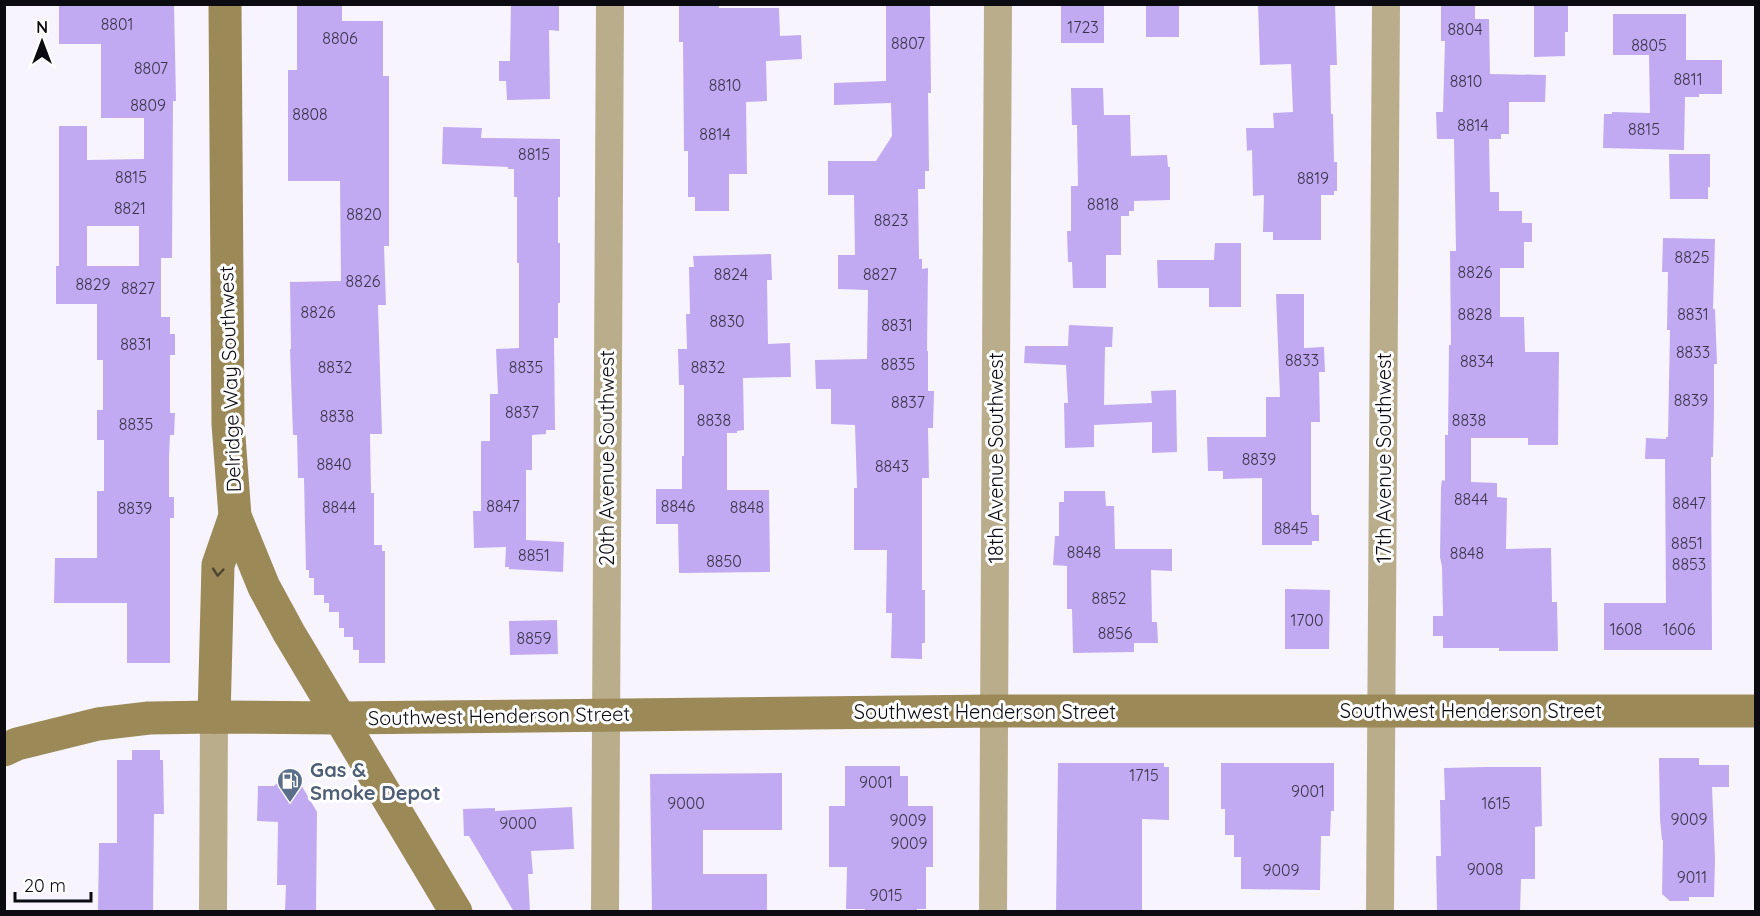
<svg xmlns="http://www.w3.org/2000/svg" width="1760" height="916" font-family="Quicksand,sans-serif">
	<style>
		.building { fill: #c1aaf2; fill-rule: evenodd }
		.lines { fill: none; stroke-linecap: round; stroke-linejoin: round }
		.street { stroke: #b9ad8c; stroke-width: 28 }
		.secondary { stroke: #9b8958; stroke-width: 33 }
		.oneway { stroke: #4d4432 }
		.labels { text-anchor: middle; stroke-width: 6; stroke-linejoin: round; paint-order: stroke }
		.number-label { font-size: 16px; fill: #3a334a }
		.street-label { font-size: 20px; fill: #0d0b12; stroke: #fff }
		.service-label { font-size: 20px; font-weight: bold; fill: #4e5e75; stroke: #fff; text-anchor: start }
	</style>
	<rect width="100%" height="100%" fill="#f7f4fd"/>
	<!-- building -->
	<g class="building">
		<path d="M59,4H174L176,101H173L172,258H161V317H170V334H175V355H170V413H175L174,435H170L169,457V497H174V518H170V663H127V603H54L55,558H97V491H104V440H97V410H103V360H97V304H56V266H59V126H87V160L144,159V118H101V44H59ZM87,226H139V266H87Z"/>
		<polygon points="297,4 342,4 342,21 383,21 383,76 389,76 389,246 384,246 386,305 378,305 382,434 370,434 371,493 374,493 374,545 382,545 382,551 385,551 385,663 359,663 359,650 353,650 353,637 344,637 344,628 339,628 339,612 329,612 329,603 324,603 324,595 314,595 314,578 309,578 309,570 306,570 304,478 298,478 297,435 293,435 290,349 291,349 290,282 341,281 340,181 288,181 288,70 297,70"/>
		<polygon points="511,4 559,4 559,31 549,30 550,99 507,100 506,81 499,81 499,61 510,61"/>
		<polygon points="679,4 719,4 719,8 779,8 780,36 801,35 802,59 766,61 767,101 746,102 747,174 729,174 729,211 695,211 695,197 688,197 688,151 684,151 683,42 679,42"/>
		<polygon points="886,4 930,4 931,93 928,93 929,171 925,171 925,189 918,189 919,259 922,259 922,269 928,268 927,351 928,351 928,391 934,391 933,428 928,428 929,478 922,478 922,590 925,590 925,643 922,643 922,659 891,658 892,613 886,613 887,550 854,550 854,488 857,488 855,425 831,424 831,389 816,389 815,360 867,359 868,290 838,289 838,255 855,255 854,195 828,195 828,161 876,161 892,136 891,103 834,105 834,83 886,81"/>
		<rect x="1061" y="4" width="43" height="39"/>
		<rect x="1146" y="4" width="33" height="33"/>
		<polygon points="1258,4 1335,4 1337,65 1330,65 1331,114 1333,114 1334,162 1337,162 1337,191 1334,191 1334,195 1321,195 1321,240 1273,240 1273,232 1263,232 1264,195 1253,196 1252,150 1247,151 1246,128 1274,128 1273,113 1293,112 1291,64 1260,65"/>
		<polygon points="1441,4 1475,4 1475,19 1489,19 1490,74 1546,75 1545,102 1509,102 1509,134 1501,134 1501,139 1489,139 1490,192 1499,192 1499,211 1522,211 1522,223 1532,223 1532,242 1524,242 1524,268 1500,268 1500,317 1524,317 1525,352 1559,352 1558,445 1528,445 1528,438 1471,438 1471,482 1497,483 1497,497 1507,498 1506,549 1551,548 1552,602 1557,602 1558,651 1499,651 1499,648 1443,648 1443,636 1433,636 1433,616 1443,616 1442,567 1440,557 1441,487 1442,480 1445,481 1445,435 1448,435 1449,345 1451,345 1450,251 1456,251 1454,139 1437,139 1436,112 1443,112 1445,41 1441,41"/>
		<polygon points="1534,4 1568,4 1568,32 1565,32 1565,56 1534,57"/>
		<polygon points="1613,14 1686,14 1686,60 1722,60 1722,94 1699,94 1699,97 1685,97 1684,150 1603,148 1604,114 1612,114 1612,112 1650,113 1649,55 1613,55"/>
		<polygon points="1071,88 1103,88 1104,115 1130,115 1131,156 1167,155 1168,167 1170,167 1170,200 1134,201 1134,211 1129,211 1129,216 1121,216 1121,255 1106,255 1106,288 1073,288 1072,262 1068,262 1067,231 1071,231 1071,186 1078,186 1077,125 1072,125"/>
		<polygon points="443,127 482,128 481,138 560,139 560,197 558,197 558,243 560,243 560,303 558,303 558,338 554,338 555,430 546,430 546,434 532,435 532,470 526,470 526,540 564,542 563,572 509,569 509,567 505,567 506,547 474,548 473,511 481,511 481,441 490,441 490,394 498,394 496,349 519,348 519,263 517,263 517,197 514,197 514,169 508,169 508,167 442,164"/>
		<polygon points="1669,154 1710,154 1710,187 1708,187 1708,199 1670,199"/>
		<polygon points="1663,238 1715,239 1713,309 1715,309 1717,364 1714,364 1714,410 1713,457 1711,457 1712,650 1604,650 1604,603 1666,603 1665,459 1645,459 1646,438 1666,439 1666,437 1668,437 1670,330 1667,330 1668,272 1662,272"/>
		<polygon points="1215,243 1241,243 1241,307 1209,307 1209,288 1158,288 1157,260 1214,260"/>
		<polygon points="771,254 772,280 767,280 768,344 790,343 791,377 743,378 744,430 737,431 737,433 727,433 727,490 769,490 770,572 679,573 678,524 656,524 656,489 682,489 682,456 684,456 684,385 679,385 678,349 687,349 686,314 690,314 689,267 694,267 693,256"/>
		<polygon points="1276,294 1304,294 1304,348 1324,347 1325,372 1319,372 1320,422 1311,422 1311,511 1312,515 1319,515 1319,541 1312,541 1312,545 1262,545 1262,478 1223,479 1223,471 1208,471 1207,437 1266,437 1266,397 1280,397"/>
		<polygon points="1069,325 1113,327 1112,347 1105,347 1104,405 1152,403 1151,391 1176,390 1177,452 1152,453 1152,422 1094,425 1094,447 1065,448 1064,403 1068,403 1066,365 1024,363 1025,346 1068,346"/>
		<polygon points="1064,491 1105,491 1106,506 1114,506 1115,549 1172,549 1172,571 1151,570 1152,622 1157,622 1158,643 1134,643 1134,652 1073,653 1072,609 1067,609 1067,566 1053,565 1055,536 1059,536 1059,502 1064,502"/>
		<polygon points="1285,589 1330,590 1329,649 1285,649"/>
		<polygon points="557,620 558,654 510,655 509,621"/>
		<polygon points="132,750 160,750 160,760 163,760 164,814 154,814 153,912 98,912 99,843 117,843 117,760 132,760"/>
		<polygon points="1659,758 1699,758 1699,765 1729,765 1729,787 1712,787 1715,859 1714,897 1689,897 1689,901 1670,901 1662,894 1663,840 1662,840 1660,819"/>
		<polygon points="1058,763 1164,763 1164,767 1169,767 1169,820 1142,819 1142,912 1056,912"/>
		<polygon points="1221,763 1334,763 1334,811 1331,811 1330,836 1321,836 1320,890 1241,889 1241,857 1234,857 1234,835 1225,835 1225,809 1221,809"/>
		<polygon points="845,766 900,766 900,776 908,776 908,806 933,806 933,867 926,867 926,909 917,909 917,912 865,912 865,909 846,909 847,867 829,867 829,806 845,806"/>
		<polygon points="1486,767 1541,767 1542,826 1535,827 1535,879 1521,879 1520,912 1437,912 1436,856 1441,856 1440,800 1445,800 1444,768"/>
		<polygon points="782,773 782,830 703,830 703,874 767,874 767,912 652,912 650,774"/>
		<polygon points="283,778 297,778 317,812 316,912 285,912 286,885 277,885 278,822 257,821 258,786 274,786"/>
		<polygon points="572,807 574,849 531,851 533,874 528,874 530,912 514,912 469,836 464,836 463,809 495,808 495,811"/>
	</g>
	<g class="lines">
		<!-- street -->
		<g class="street">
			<polyline points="213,912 214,717"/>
			<polyline points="605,912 610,4"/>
			<polyline points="993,912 998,4"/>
			<polyline points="1380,912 1386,4"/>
		</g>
		<!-- secondary -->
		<g class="secondary">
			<polyline points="225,4 228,424 235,516 264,587 289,633 456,912"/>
			<polyline points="214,717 218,565 235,516"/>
			<polyline points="4,750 17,744 98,724 149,718 214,717 340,718 995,711 1756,711"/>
		</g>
	</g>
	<!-- one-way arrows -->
	<defs><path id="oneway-chevron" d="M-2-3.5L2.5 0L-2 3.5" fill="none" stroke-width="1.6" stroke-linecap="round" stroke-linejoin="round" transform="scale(1.5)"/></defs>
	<use class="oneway" href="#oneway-chevron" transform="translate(218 572) rotate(95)"/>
	<!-- icons -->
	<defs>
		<symbol id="fuel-pin" viewBox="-11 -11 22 30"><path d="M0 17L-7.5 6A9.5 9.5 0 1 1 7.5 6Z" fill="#5c6f8a" stroke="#fff"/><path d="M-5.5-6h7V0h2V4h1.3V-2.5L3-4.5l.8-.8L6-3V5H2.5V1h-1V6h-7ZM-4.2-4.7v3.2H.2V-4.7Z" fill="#fff"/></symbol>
	</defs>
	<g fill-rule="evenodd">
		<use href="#fuel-pin" x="275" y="766" width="30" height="40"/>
	</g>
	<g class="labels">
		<!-- number labels -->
		<g class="number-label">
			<text x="117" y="30">8801</text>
			<text x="1083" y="33">1723</text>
			<text x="1465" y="35">8804</text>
			<text x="340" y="44">8806</text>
			<text x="908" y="49">8807</text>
			<text x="1649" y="51">8805</text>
			<text x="151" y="74">8807</text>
			<text x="1688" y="85">8811</text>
			<text x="1466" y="87">8810</text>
			<text x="725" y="91">8810</text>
			<text x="148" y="111">8809</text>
			<text x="310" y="120">8808</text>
			<text x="1473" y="131">8814</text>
			<text x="1644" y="135">8815</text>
			<text x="715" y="140">8814</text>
			<text x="534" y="160">8815</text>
			<text x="131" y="183">8815</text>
			<text x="1313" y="184">8819</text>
			<text x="1103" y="210">8818</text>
			<text x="130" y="214">8821</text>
			<text x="364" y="220">8820</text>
			<text x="891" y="226">8823</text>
			<text x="1692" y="263">8825</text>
			<text x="1475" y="278">8826</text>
			<text x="731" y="280">8824</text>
			<text x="880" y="280">8827</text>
			<text x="363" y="287">8826</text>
			<text x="93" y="290">8829</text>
			<text x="138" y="294">8827</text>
			<text x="318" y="318">8826</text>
			<text x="1475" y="320">8828</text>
			<text x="1693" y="320">8831</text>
			<text x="727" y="327">8830</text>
			<text x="897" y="331">8831</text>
			<text x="136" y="350">8831</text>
			<text x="1693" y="358">8833</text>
			<text x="1302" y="366">8833</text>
			<text x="1477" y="367">8834</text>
			<text x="898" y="370">8835</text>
			<text x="335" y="373">8832</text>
			<text x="526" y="373">8835</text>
			<text x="708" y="373">8832</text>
			<text x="1691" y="406">8839</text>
			<text x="908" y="408">8837</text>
			<text x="522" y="418">8837</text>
			<text x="337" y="422">8838</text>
			<text x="714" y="426">8838</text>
			<text x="1469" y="426">8838</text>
			<text x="136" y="430">8835</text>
			<text x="1259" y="465">8839</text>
			<text x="334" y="470">8840</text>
			<text x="892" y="472">8843</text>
			<text x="1471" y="505">8844</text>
			<text x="1689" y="509">8847</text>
			<text x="503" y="512">8847</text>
			<text x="678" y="512">8846</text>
			<text x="339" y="513">8844</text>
			<text x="747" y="513">8848</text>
			<text x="135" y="514">8839</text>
			<text x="1291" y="534">8845</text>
			<text x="1687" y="549">8851</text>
			<text x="1084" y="558">8848</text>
			<text x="1467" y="559">8848</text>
			<text x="534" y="561">8851</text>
			<text x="724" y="567">8850</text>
			<text x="1689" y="570">8853</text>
			<text x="1109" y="604">8852</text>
			<text x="1307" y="626">1700</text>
			<text x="1626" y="635">1608</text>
			<text x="1679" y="635">1606</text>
			<text x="1115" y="639">8856</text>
			<text x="534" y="644">8859</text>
			<text x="1144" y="781">1715</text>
			<text x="876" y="788">9001</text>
			<text x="1308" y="797">9001</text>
			<text x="686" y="809">9000</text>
			<text x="1496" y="809">1615</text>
			<text x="1689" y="825">9009</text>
			<text x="908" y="826">9009</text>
			<text x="518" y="829">9000</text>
			<text x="909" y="849">9009</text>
			<text x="1485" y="875">9008</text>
			<text x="1281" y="876">9009</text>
			<text x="1692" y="883">9011</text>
			<text x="886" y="901">9015</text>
		</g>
		<!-- street labels -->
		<g class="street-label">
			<text transform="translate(230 379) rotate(-92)" y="7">Delridge Way Southwest</text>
			<text transform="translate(607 458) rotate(-90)" y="7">20th Avenue Southwest</text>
			<text transform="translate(996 458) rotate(-90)" y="7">18th Avenue Southwest</text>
			<text transform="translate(1384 458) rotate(-90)" y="7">17th Avenue Southwest</text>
			<text x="1471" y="718">Southwest Henderson Street</text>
			<text x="985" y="719">Southwest Henderson Street</text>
			<text transform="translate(499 716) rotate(-1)" y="7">Southwest Henderson Street</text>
		</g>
		<!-- service labels -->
		<g class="service-label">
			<text x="310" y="777">Gas &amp;<tspan x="310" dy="23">Smoke Depot</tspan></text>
		</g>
	</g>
	<!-- border -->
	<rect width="1760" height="916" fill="none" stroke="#0d0b12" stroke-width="12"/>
	<!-- north arrow -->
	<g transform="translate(42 42)" stroke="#ffffff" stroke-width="4.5" paint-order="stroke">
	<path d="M0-4.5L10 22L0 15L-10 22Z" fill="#0d0b12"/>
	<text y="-9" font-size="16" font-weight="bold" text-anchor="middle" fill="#0d0b12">N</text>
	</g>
	<!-- scale -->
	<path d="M15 892v9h76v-9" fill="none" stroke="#0d0b12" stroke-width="3"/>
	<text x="24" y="892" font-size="18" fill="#0d0b12" stroke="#ffffff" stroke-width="4.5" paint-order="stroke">20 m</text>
</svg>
